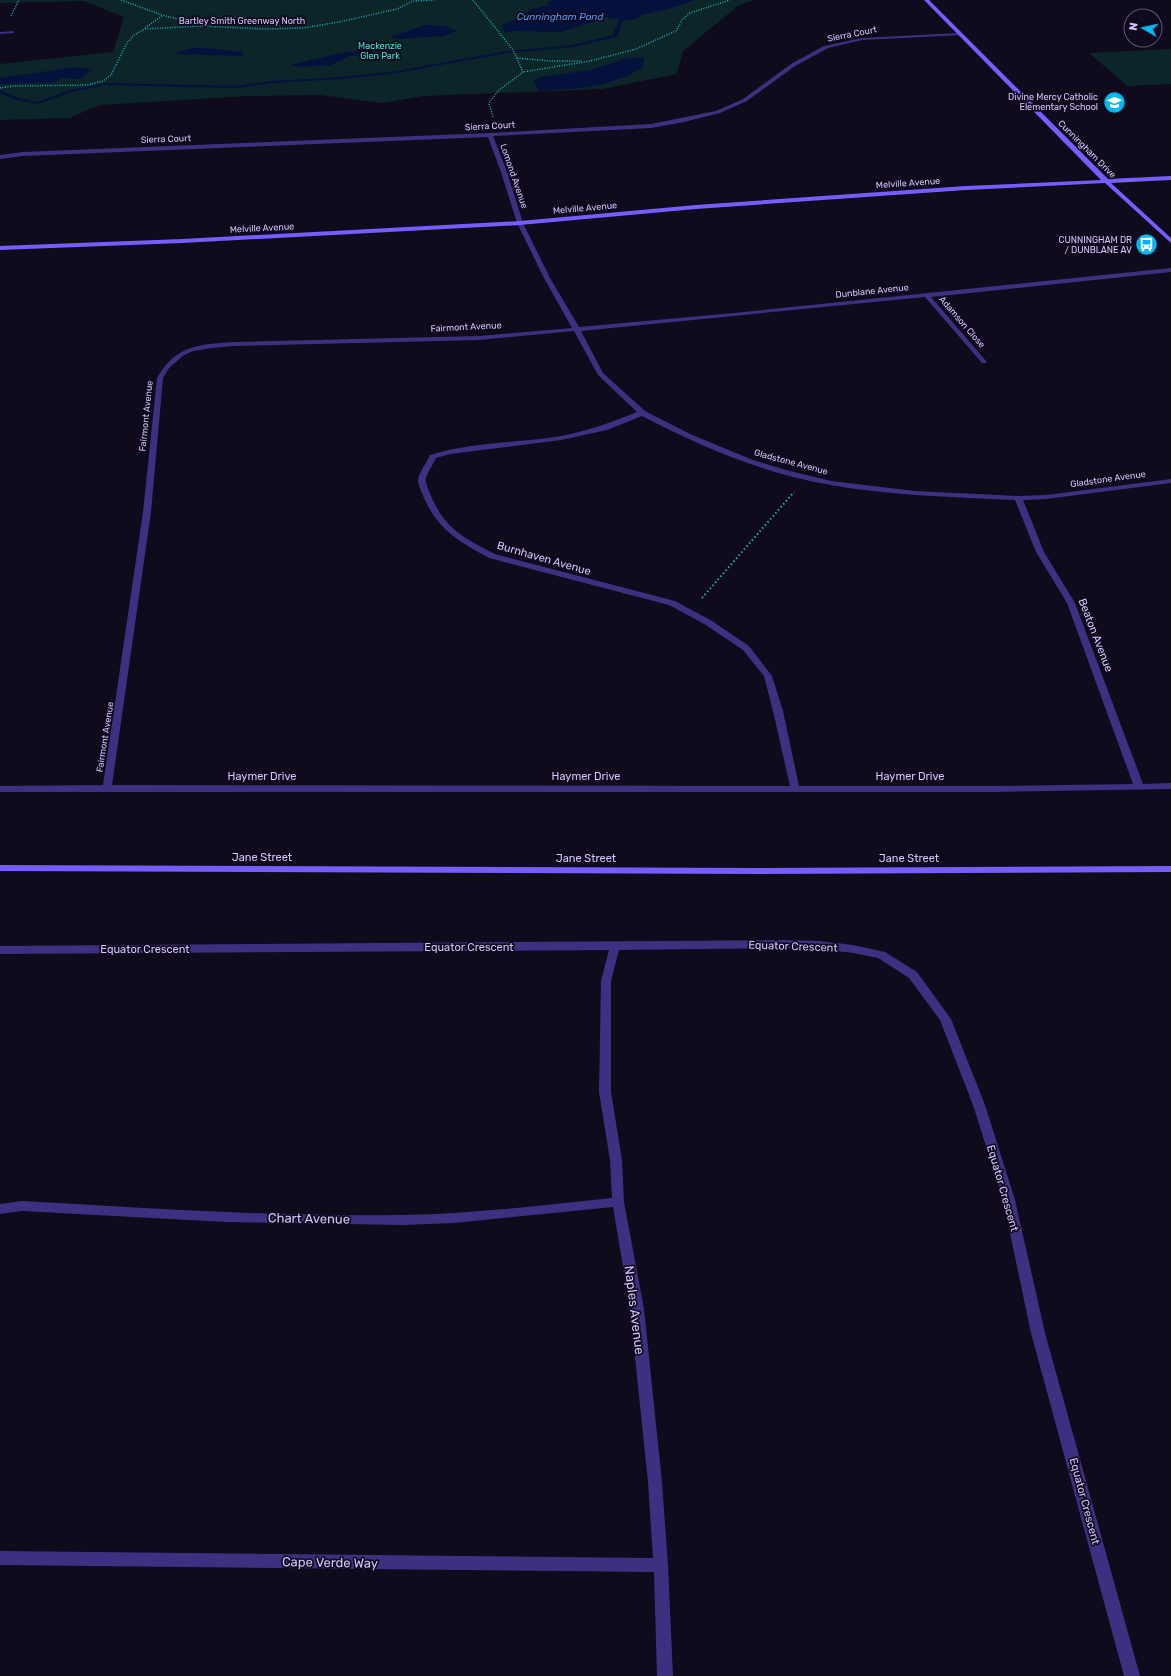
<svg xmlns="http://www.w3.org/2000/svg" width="1171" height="1676" font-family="Rubik,sans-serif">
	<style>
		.green { fill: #0c2528 }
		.water { fill: #04113c }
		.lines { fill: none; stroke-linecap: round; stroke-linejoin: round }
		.stream { fill: #04113c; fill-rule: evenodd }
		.path-far1 { stroke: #22acb7; stroke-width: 1.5; stroke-dasharray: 1 1.5; stroke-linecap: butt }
		.path { stroke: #22acb7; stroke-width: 2; stroke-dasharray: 1.5 2.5; stroke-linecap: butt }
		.street { fill: #3e3081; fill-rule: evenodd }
		.secondary { fill: #775dff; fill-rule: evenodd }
		.labels { text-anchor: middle; stroke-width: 3.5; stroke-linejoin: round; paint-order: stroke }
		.far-street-label { font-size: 9px; fill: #d4c6ff; stroke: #100a1d }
		.far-park-label { font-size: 9px; fill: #48e9d6; stroke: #100a1d }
		.far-poi-label { font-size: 9px; fill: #d4c6ff; stroke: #100a1d; text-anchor: end }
		.far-water-label { font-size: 10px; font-style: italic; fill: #5499ff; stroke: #100a1d }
		.street-label { font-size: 11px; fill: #d4c6ff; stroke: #100a1d }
		.near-street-label { font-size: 13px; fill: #d4c6ff; stroke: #100a1d }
	</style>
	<rect width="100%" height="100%" fill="#100a1d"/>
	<!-- green -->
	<g class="green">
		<polygon points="0,0 755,0 739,5 683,51 677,74 602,89 423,96 382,103 320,95 247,96 100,105 69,118 0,120 0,64 113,52 124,17 84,1 0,3"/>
		<polygon points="1171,49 1171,84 1127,86 1089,53"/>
	</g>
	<!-- water -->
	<g class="water">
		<polygon points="559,0 695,0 672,8 642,15 634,20 617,19 599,16 591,17 593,22 561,32 513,31 505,33 502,25 526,15 529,10 549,5 548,1"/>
		<polygon points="425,25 445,26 457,31 444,36 399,39 390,37"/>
		<polygon points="193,48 207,48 243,52 243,56 173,54"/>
		<polygon points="369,49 373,52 366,55 350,56 331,65 302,67 289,65 332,55"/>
		<path d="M644,57L643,67C608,89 579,88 539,91L534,81L540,77L591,70L628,58Z"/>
		<polygon points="76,67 92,70 81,79 61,78 56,82 0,84 0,78"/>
	</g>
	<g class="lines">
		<!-- stream -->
		<polygon class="stream" points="629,11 632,12 623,21 617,37 573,47 507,53 391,74 340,79 272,83 236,88 106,85 72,92 38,104 16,100 0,93 0,90 19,98 38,102 69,90 106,83 236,86 272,81 340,77 391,72 507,51 573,45 613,35 619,20"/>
		<!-- path-far1 -->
		<g class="path-far1">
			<polyline points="121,0 162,15 199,25"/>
			<polyline points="473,0 513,50 523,72"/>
			<polyline points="11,16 19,0"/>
			<polyline points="145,28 162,16"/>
			<polyline points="517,58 550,61 582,61"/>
			<polyline points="0,88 13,86 88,85 103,81 111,75 127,43 134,35 145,29 201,26 264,29 303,28 339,22 397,9 413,1 435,0"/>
			<polyline points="493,117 489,103 498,91 523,72 590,61 636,49 676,31 682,20 690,13 730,0"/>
		</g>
		<!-- path -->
		<polyline class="path" points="702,598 794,492"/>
		<!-- street -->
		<g class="street">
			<polygon points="14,31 14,33 0,34 0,32"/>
			<path d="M960,33L962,35L862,40L828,48L795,66L747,101L720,113L684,122L651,128L493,136L507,172L523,223L550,278L579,327L734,313L1171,268V272L931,297L986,361V363H982L925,297L581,331L603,373L645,411L690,434L753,460L786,470L831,481L915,491L1018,496L1046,495L1171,479V483L1046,499L1023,500L1044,552L1075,603L1143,784L1171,783V789L993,792H0V786L103,785L143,512L157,378C177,344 198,345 234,342L479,336L572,328L544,278L517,223L501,172L488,137L23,156L0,159V155L23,152L490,133L651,124L716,111L743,99L791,64L824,46L862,38ZM574,331L598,375L637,412C612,422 588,431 561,436C518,443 472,442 430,455C427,462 418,474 418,481C419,487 422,493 424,498C438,530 460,542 489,558L669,605L706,625L743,650L764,676L773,711L790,786L112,785L151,512L163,378L169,368L184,355L193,351L211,348L234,346L479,340ZM642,416C702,447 764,474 831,485C892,496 954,497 1015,500L1036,552L1067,603L1133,784L993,786H799L783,711L772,676L749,646L712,621L675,601L495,554C464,538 445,529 431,496C429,491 425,483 426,478C428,471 433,465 436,458L450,454L561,440L607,430Z"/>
			<path d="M782,940L820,941L853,945L885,952L917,972L951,1019L985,1105L1015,1200L1045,1333L1140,1676H1124L1031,1333L1003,1200L973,1105L940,1020L909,978L878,958L853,953L820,949L782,948L619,950L611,981V1092L622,1160L624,1202L644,1309L662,1482L668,1565L673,1676H657L654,1572L0,1565V1551L653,1558L648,1482L630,1309L613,1207L454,1223L403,1225L226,1222L22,1211L0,1214V1204L22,1201C149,1208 276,1217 403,1215C473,1214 542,1205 612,1198L610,1160L599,1092L601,981L609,950L0,954V946Z"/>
		</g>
		<!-- secondary -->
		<g class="secondary">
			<polygon points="924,0 929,0 1108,179 1171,176 1171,180 1111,183 1171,238 1171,243 1105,183 966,190 696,209 520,225 182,243 0,250 0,246 182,239 520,221 696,205 966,186 1101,180"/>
			<polygon points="0,865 756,868 1171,866 1171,872 756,874 0,871"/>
		</g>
	</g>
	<!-- icons -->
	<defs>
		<symbol id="school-disc" viewBox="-11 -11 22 22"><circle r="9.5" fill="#00b8f1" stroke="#100a1d"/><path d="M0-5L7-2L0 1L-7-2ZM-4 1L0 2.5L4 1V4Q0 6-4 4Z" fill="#fff"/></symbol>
		<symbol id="bus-disc" viewBox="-11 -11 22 22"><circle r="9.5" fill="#00b8f1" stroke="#100a1d"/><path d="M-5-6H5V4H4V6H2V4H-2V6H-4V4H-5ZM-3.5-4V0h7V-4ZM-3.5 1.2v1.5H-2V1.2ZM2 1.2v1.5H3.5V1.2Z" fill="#fff"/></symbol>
	</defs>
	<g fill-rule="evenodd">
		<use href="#school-disc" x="1102" y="90" width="25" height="25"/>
		<use href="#bus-disc" x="1134" y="232" width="25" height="25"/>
	</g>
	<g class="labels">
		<!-- far-street labels -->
		<g class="far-street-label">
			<text x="242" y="24">Bartley Smith Greenway North</text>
			<text transform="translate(852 34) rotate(-11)" y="3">Sierra Court</text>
			<text transform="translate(490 126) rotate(-3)" y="3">Sierra Court</text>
			<text transform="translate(166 139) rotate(-2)" y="3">Sierra Court</text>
			<text transform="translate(1087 149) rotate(45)" y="3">Cunningham Drive</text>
			<text transform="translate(514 176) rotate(71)" y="3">Lomond Avenue</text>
			<text transform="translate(908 183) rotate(-4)" y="3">Melville Avenue</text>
			<text transform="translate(585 208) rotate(-5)" y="3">Melville Avenue</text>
			<text transform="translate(262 228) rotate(-3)" y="3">Melville Avenue</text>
			<text transform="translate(872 291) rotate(-6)" y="3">Dunblane Avenue</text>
			<text transform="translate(962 322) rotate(49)" y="3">Adamson Close</text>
			<text transform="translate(466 327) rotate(-3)" y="3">Fairmont Avenue</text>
			<text transform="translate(146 416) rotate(-84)" y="3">Fairmont Avenue</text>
			<text transform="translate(791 462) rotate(15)" y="3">Gladstone Avenue</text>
			<text transform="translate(1108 479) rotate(-8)" y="3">Gladstone Avenue</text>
			<text transform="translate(105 737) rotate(-81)" y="3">Fairmont Avenue</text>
		</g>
		<!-- far-park labels -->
		<g class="far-park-label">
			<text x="380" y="49">Mackenzie<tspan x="380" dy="10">Glen Park</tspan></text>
		</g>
		<!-- far-poi labels -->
		<g class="far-poi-label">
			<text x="1098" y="100">Divine Mercy Catholic<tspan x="1098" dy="10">Elementary School</tspan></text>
			<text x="1132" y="243">CUNNINGHAM DR<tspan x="1132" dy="10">/ DUNBLANE AV</tspan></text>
		</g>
		<!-- far-water labels -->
		<g class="far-water-label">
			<text x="560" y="20">Cunningham Pond</text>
		</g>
		<!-- street labels -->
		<g class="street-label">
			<text transform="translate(544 558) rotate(16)" y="4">Burnhaven Avenue</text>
			<text transform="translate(1096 635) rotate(69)" y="4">Beaton Avenue</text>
			<text x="262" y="780">Haymer Drive</text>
			<text x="586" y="780">Haymer Drive</text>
			<text x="910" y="780">Haymer Drive</text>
			<text x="262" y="861">Jane Street</text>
			<text x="586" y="862">Jane Street</text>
			<text x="909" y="862">Jane Street</text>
			<text transform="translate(793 946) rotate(2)" y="4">Equator Crescent</text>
			<text x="469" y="951">Equator Crescent</text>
			<text x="145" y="953">Equator Crescent</text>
			<text transform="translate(1003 1188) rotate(74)" y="4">Equator Crescent</text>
			<text transform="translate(1085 1501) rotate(75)" y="4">Equator Crescent</text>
		</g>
		<!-- near-street labels -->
		<g class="near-street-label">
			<text transform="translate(309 1218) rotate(1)" y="5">Chart Avenue</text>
			<text transform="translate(635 1310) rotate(83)" y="5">Naples Avenue</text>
			<text transform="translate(330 1562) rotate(1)" y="5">Cape Verde Way</text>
		</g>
	</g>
	<!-- north arrow -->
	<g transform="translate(1143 28) rotate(279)"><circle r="19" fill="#100a1d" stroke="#5e5577"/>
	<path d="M0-3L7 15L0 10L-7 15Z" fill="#00b8f1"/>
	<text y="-6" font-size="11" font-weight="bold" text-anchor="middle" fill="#d4c6ff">N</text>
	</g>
</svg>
